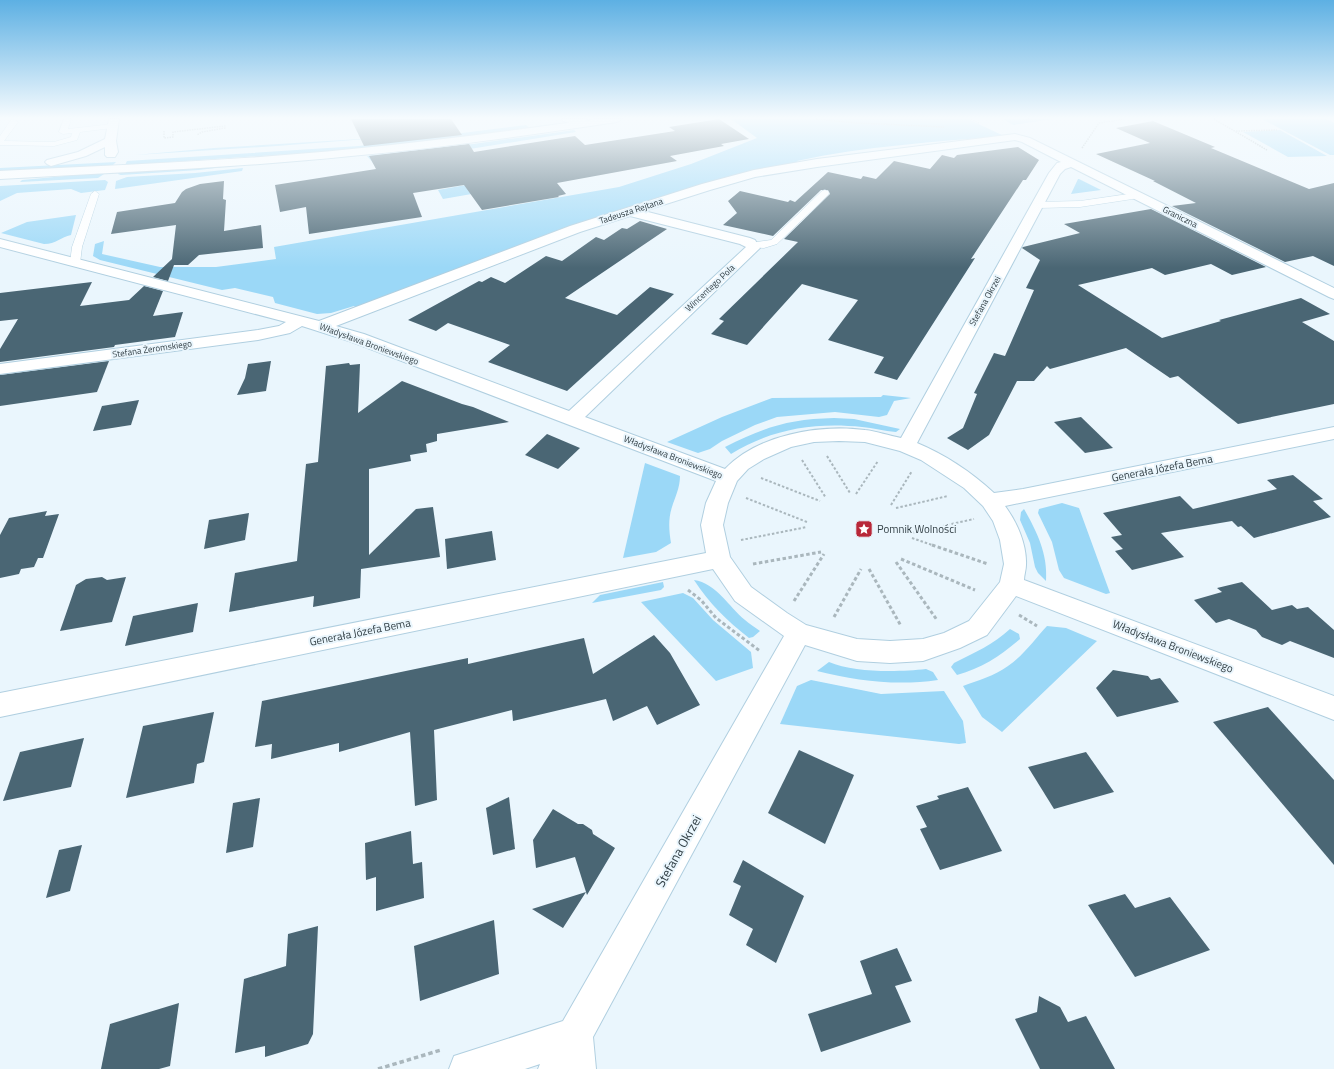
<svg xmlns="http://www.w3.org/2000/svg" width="1334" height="1069" font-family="'Titillium Web',sans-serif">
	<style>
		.green { fill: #9bd8f7 }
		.building { fill: #4a6674 }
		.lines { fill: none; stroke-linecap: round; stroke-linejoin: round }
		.lane-casing { stroke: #b0cfe0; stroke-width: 1 }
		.street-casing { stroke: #b0cfe0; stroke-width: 2 }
		.primary-casing { stroke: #b0cfe0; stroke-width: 2 }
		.path-far3 { stroke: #aab7bd; stroke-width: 1.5; stroke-dasharray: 1.5 1; stroke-linecap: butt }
		.path-far2 { stroke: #aab7bd; stroke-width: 2; stroke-dasharray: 2.5 2; stroke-linecap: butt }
		.path-far1 { stroke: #aab7bd; stroke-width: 3; stroke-dasharray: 3.5 2.5; stroke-linecap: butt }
		.path { stroke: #aab7bd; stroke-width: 3.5; stroke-dasharray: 4.5 3; stroke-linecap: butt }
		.lane { fill: #fff; fill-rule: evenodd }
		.street { fill: #fff; fill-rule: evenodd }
		.primary { fill: #fff; fill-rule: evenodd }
		.labels { text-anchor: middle; stroke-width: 4; stroke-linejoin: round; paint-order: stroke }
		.far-street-label { font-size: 9px; fill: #313e44; stroke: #eaf6fd }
		.street-label { font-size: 11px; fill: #313e44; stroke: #eaf6fd }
		.poi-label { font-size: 11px; fill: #313e44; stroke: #eaf6fd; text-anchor: start }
		.near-street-label { font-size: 13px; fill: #313e44; stroke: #eaf6fd }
	</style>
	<rect width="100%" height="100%" fill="#eaf6fd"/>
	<!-- green -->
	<g class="green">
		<path d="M731,119H968L1004,136C935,142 865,146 797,161L799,163L767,169L356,308L354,306L331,313L317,314L275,303L273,297L235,288L222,290L100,260L93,256L95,244L104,241L102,254L160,267H216L276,259L274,247L619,187L691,164L757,138Z"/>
		<polygon points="1003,119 1054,119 1013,125"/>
		<polygon points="1262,119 1326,119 1334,123 1334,155 1330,155"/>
		<polygon points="526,125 530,128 468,137 322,152 125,165 127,161 359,146"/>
		<polygon points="574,130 576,132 377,164 374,164 367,156 473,144"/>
		<polygon points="1280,130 1327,156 1288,157 1243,132"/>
		<polygon points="392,137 277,146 135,155 214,148"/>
		<polygon points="116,162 113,165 0,172 0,168"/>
		<polygon points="238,165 199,170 121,175 118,174 119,172"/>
		<polygon points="243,168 242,171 115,189 116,181 127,177 195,173"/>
		<polygon points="561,168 562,178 443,199 438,190"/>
		<polygon points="107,172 98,178 20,182 22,180"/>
		<polygon points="1078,179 1079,179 1101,190 1071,194"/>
		<polygon points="105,180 108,182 105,190 81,193 71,189 17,193 0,201 0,186"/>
		<path d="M76,215L71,235C61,237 56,244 44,244L1,233L27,222Z"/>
		<polygon points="883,395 911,398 894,401 887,415 879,417 835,412 777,417 755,425 722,441 710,449 698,453 667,442 722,417 772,398 881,397"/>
		<path d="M834,418L854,419L900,429L896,432C884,431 873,428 862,427C815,422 771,429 731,454L725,447C765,427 789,419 834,418Z"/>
		<path d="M645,463L680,476C680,488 675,497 672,507C668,519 669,531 671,543L656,552L623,558Z"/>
		<polygon points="1062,503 1079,508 1110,593 1106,594 1064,578 1059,570 1052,542 1038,513 1039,509"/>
		<path d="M1024,509C1037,532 1048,554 1046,581L1038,573L1035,567L1030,543L1020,520L1021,512Z"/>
		<path d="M694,580C716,583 729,607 745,620C749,624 755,627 760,631L753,637L749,638C726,620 710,604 694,580Z"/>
		<polygon points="663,582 664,587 661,590 592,603 600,595"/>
		<polygon points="683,593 693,598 713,620 751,652 753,668 716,681 641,602"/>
		<path d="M1047,626L1066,628L1097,641L1002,732L982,717L963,686C979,680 994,676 1008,666C1023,656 1035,639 1047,626Z"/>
		<path d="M1010,629L1019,634L1020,639C1000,656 982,668 957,675L951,667L954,663C974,653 994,644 1010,629Z"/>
		<path d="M829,662C854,673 899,672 926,669L933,672L938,680C897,686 857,681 817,671Z"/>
		<polygon points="811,680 881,694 944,691 963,721 966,743 959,744 780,724 797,686"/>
	</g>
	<!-- building -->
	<g class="building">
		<polygon points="351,119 451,119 462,135 364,146"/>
		<polygon points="719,119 749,139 721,144 724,146 670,156 677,161 557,183 566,194 558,196 559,197 482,210 464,185 413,193 422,217 309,234 306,207 280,212 275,185 376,169 369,156 469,144 474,152 575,136 585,145 675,131 669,127"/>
		<polygon points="1153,121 1215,147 1211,148 1309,189 1334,183 1334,266 1313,256 1285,262 1172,206 1196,203 1153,181 1155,181 1096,154 1150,143 1116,128"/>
		<polygon points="1018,147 1039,160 1026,180 1023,180 971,259 975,258 897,380 874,373 884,357 828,340 858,300 802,284 747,345 711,334 724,321 719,319 798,242 784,239 830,194 828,190 821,190 773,236 723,225 737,213 728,201 740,191 788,202 790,200 795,202 828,172 861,179 863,176 876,179 894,161 930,169 942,155 954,158 957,155"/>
		<polygon points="224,181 223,199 226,200 224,231 261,225 263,248 199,255 188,265 174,265 168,281 153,277 172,259 176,225 111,234 117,212 175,203 182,192 186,189 200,184"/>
		<polygon points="1151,209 1266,267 1232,275 1211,264 1165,275 1152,268 1078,285 1162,338 1221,321 1219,320 1301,298 1330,314 1302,322 1334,341 1334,404 1238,424 1178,376 1170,378 1126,348 1050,369 1047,366 1034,381 1017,381 989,435 968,450 947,438 963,428 977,394 974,393 994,353 1005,356 1034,290 1026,288 1040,260 1022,248 1023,247 1080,233 1064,224"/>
		<polygon points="640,221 667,229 565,298 617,315 650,287 674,294 567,391 488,362 510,345 448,323 436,331 408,320 479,281 482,282 491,277 505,283 546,256 562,261 596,237 604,240 622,228 627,229"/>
		<polygon points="92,282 80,306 129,300 144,286 163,291 153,316 183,312 175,337 115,345 114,347 0,362 0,349 18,319 0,321 0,293"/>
		<polygon points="109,361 97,392 0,406 0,375"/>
		<polygon points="271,361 266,391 237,395 245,378 248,364"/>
		<polygon points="349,363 350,365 360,364 358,413 402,381 462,404 473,407 509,422 437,434 437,441 426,444 427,452 410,455 411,461 369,469 369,555 416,509 433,507 440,557 361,569 360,598 313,607 314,596 229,612 235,573 297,561 306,464 318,462 326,366"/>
		<polygon points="139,400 131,425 93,431 102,406"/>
		<polygon points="1081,417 1113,448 1085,453 1054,422"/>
		<polygon points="547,434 580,448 558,469 525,455"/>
		<polygon points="1293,475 1323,499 1313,501 1331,517 1254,538 1241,526 1238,527 1232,521 1161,533 1184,557 1132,570 1115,551 1123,549 1111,537 1122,535 1103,513 1180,496 1193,509 1277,489 1267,480"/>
		<polygon points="47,511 45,516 59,514 43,558 38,558 34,567 21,569 19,574 0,578 0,535 9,518"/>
		<polygon points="249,513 245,540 204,549 209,520"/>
		<polygon points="492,531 496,560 447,569 445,539"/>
		<polygon points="102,577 107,580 126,577 112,622 60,631 76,585 86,579"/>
		<polygon points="1242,582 1272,610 1292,605 1297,609 1308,607 1334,630 1334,658 1290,641 1282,645 1262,637 1256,630 1229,619 1216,623 1194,600 1222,592 1217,588"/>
		<polygon points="198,603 193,632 125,646 133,616"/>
		<polygon points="654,635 670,653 700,705 657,725 647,706 613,721 606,699 513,721 512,710 434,730 437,800 415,806 410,732 339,752 339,743 271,759 272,744 255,747 262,701 468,658 468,664 584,638 593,674"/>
		<polygon points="1113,670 1148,676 1151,680 1160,678 1179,702 1117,717 1096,688"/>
		<polygon points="1268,707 1334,780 1334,865 1213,722"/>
		<polygon points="214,712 204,762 197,764 194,783 126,798 143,726"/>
		<polygon points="84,738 71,787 3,801 20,752"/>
		<polygon points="799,750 854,775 825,844 768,813"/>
		<polygon points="1086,752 1114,792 1054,809 1028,767"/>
		<polygon points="968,787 1002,851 940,870 920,829 927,827 916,806 939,799 937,796"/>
		<polygon points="509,797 515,849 493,855 486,808"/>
		<polygon points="260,798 253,847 226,853 233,803"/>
		<polygon points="553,809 578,824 583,824 592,830 593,834 615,848 587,895 586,892 563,928 532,909 586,892 575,857 536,868 533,840"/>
		<polygon points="411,831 413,864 422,862 424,898 376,911 376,877 366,880 365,843"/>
		<polygon points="82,845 70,891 46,898 59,850"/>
		<polygon points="743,860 804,896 776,963 746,945 753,929 729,915 741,886 733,882"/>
		<polygon points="1125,894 1135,908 1170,897 1210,950 1135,977 1088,905"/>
		<polygon points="494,920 499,974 420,1001 414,946"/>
		<polygon points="318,926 313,1034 308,1044 265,1057 265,1046 235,1053 244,979 286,966 288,934"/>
		<polygon points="897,948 912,981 895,986 911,1022 821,1052 808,1014 872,994 860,961"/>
		<polygon points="1039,996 1060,1007 1068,1022 1086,1016 1115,1069 1040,1069 1015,1019 1037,1012"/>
		<polygon points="179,1003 170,1066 159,1069 101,1069 110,1024"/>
	</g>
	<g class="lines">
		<defs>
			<g id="lane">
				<polygon points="64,119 71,119 68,129 112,124 116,126 112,128 80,132 77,140 54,146 0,145 0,136 11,120 14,120 18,122 4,141 54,142 71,137 72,133 63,134 59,132"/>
				<polygon points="825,190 828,191 829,193 828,195 777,244 764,248 749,247 747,245 749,243 771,240 822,191"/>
				<polygon points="95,191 99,194 82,247 80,263 79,265 71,265 70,263 72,247 91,194"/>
				<polygon points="1136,193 1140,196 1139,198 1080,207 1038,208 1034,205 1038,202 1080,201"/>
			</g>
			<g id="street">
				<polygon points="109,119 119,119 116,141 118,152 115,157 107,157 105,155 105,147 86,156 51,166 47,164 45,162 47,160 78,152 105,139"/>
				<polygon points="562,119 586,119 587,124 582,127 563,121"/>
				<path d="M1015,134L1030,138L1334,288V299L1329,297L1071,167L1065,169L1060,174L917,443C946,455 971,472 994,493L1023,489L1334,427V439L1005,506C1017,522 1027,545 1026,565C1026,570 1024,575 1024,580L1334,696V720L1016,596L987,635L960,648L923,661L890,663L857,661L805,645L593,1037L596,1069H538L540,1064L525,1069H449L454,1056L563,1021L784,636L735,601L713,569L0,717V693L706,553L701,525L706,503L716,481L352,342L302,326L290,333L258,340L0,374V364L258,330L279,326L286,322L0,247V239L319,321L570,226L702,184L754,170L817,159ZM1015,140L1022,142L1061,162L1057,163L1049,173L901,438C889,436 877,431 865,430C819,424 757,435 725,469L585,417L760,248L755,240L750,238L644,211L710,190L755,177L817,167ZM630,216L740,244L746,247L569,411L364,334L336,326L580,232ZM839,441L865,442L900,451L921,460L964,488L983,506L993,521L1000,540L1004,564L1000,582L969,621L944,633L923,639L890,641L857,639L806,625L787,613L751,587L730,557L723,525L728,503L737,481L748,469L764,459L791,447L814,442Z"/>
			</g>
			<path id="primary" d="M597,119H622L617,122C529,135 440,148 351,156C235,168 117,172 0,179V171C117,165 235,161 352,149C434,141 516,130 597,119Z"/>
		</defs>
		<!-- lane casing -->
		<use href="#lane" class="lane-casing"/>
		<!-- street casing -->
		<use href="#street" class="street-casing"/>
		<!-- primary casing -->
		<use href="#primary" class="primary-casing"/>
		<!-- path-far3 -->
		<g class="path-far3">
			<polyline points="816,119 859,123 944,127"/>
			<polyline points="971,119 979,123"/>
			<polyline points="1214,119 1267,150"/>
			<polyline points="1023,120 1030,119"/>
			<polyline points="164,131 164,138 173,137 173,132 225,126 225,128 202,132 197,135"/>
			<polyline points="1236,131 1277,130"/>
			<polyline points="1082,148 1099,123 1124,119"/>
		</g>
		<!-- path-far2 -->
		<g class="path-far2">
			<polyline points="827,456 850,493"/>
			<polyline points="802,460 826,498"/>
			<polyline points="761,478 820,501"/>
			<polyline points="856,494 878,461"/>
			<polyline points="746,498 807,522"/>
			<polyline points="891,505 912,471"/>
			<polyline points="896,508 948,496"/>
			<polyline points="912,533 974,519"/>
			<polyline points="912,538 935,546"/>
			<polyline points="741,540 807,527"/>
		</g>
		<!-- path-far1 -->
		<g class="path-far1">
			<polyline points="932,545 988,564"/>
			<polyline points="901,559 975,590"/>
			<polyline points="896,562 937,620"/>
			<polyline points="753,564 821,552"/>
			<polyline points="869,569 901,626"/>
			<polyline points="688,590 701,600 716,618 760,651"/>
			<polyline points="794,601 824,554"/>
			<polyline points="1019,615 1037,626"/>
			<polyline points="834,617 861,569"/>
		</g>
		<!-- path -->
		<polyline class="path" points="378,1069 441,1050"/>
		<!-- lane -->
		<use href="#lane" class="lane"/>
		<!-- street -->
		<use href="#street" class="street"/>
		<!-- primary -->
		<use href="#primary" class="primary"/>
	</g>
	<!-- sky -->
	<linearGradient id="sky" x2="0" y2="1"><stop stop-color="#5db0e3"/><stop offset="0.44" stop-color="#f6fbfe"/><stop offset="1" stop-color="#f6fbfe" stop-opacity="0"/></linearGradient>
	<rect width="1334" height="268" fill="url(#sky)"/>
	<!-- icons -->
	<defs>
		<symbol id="sight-square" viewBox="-11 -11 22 22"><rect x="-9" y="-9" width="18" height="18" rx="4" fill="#b82738" stroke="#eaf6fd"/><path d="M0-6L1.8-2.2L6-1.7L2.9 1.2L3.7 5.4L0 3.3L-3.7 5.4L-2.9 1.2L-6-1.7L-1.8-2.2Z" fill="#fff"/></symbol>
	</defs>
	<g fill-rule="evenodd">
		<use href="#sight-square" x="854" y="519" width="20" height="20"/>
	</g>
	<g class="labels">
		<!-- far-street labels -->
		<g class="far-street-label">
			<text transform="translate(631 211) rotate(-18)" y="3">Tadeusza Rejtana</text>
			<text transform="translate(1180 217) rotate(26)" y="3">Graniczna</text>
			<text transform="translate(710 288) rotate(-43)" y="3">Wincentego Pola</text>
			<text transform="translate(985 301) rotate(-61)" y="3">Stefana Okrzei</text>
			<text transform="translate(369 344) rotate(20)" y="3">Władysława Broniewskiego</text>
			<text transform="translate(152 349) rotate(-8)" y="3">Stefana Żeromskiego</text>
			<text transform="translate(673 457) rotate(21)" y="3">Władysława Broniewskiego</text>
		</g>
		<!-- street labels -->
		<g class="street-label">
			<text transform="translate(1162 468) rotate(-11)" y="4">Generała Józefa Bema</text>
			<text transform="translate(360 632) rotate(-11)" y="4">Generała Józefa Bema</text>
			<text transform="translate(1173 646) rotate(21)" y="4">Władysława Broniewskiego</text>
		</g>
		<!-- poi labels -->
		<g class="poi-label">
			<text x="877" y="533">Pomnik Wolności</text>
		</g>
		<!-- near-street labels -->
		<g class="near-street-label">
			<text transform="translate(678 851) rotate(-61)" y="5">Stefana Okrzei</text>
		</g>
	</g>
</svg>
